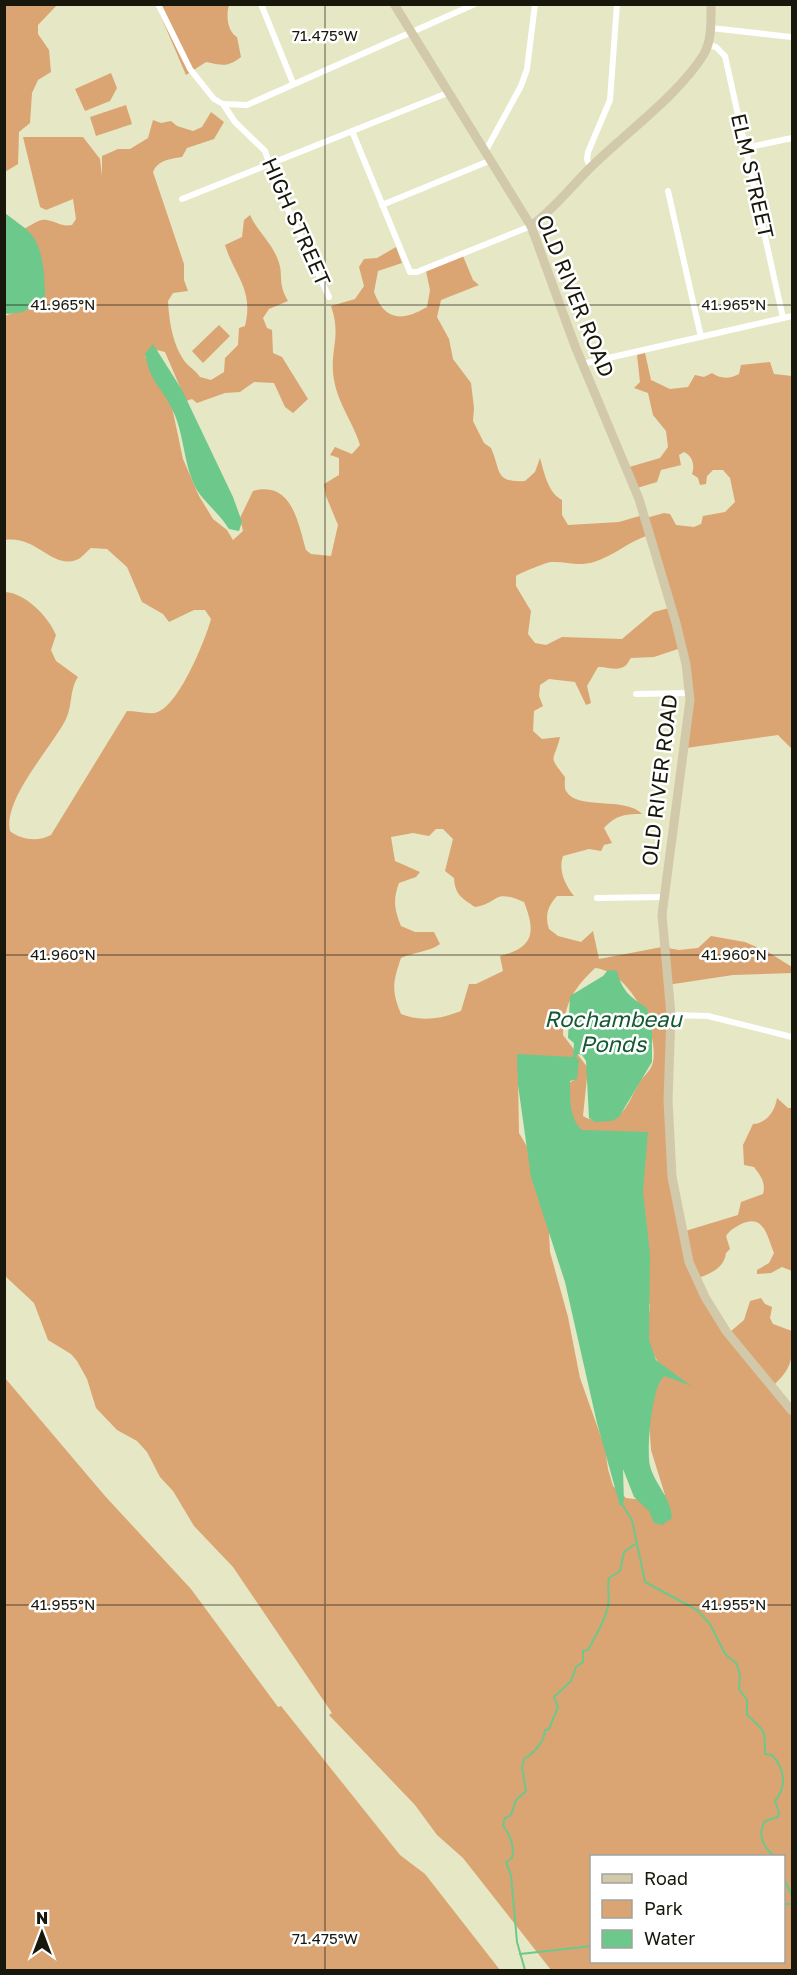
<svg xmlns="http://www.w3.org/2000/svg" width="797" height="1975" font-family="'Golos Text',sans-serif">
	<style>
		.green { fill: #dba473; fill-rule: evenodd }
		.water { fill: #6dc88b }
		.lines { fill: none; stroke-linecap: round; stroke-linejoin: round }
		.stream { stroke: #6dc88b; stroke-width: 2 }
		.minor { stroke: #fff; stroke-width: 6 }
		.secondary { stroke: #d2c8aa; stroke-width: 9 }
		.ticks { fill: none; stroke: #17170b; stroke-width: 1.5; stroke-opacity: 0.45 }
		.labels { text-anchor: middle; stroke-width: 5; stroke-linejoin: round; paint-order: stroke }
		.street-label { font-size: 21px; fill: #17170b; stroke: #fff }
		.water-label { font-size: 22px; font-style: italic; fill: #155831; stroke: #fff }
		.ticks-label { font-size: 15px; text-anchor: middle; fill: #17170b; stroke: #fff; stroke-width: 5; stroke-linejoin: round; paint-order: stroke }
	</style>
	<rect width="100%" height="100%" fill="#e6e7c4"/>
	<!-- green -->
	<g class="green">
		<polygon points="5,4 57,5 38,25 38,34 49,50 51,72 38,80 32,93 30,123 19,132 18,164 5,172"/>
		<path d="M156,5H229C226,14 227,31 237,37L241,57C227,68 222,65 206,62L186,75Z"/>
		<polygon points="111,73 117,88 110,101 85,111 75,89"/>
		<polygon points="126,105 132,124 96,136 90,117"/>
		<path d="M211,112L224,122L214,139L187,148L182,157C170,159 158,160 153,172L184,264V280L188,291L173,293L168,301C169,321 173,348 187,364C192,369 196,371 200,377L211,380L224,372L225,358L238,345L239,328L245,326C254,289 235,277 225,245L242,237L244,220L250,215C257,231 272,243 278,260C284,275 277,282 288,301L269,309L263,318L267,328L272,330L273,353L282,357L308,399L293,413L285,407L274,383L254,382L240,392L225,393L197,403L192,399L186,401L165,352L153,349L145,356L154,376L169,393L183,459L199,496L213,519L227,530L233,540L243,531L240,518L253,491C292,480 298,523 306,550L311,554L331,556L338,525L326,496L324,484L339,475V458L330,455L335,447L352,454L360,445C353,422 338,404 334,380C329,349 342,338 331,306L355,299L364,286L359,267L364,259L377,258L396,247L402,263L378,271L374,292C385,322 403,321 427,307L430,290L426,271L463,256L473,280L479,285L441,300L437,317L449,339L453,359L471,383L474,408L473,421L484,443L491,448C501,470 494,483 525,481L535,472L540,458C544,472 548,493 562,500V515L568,525L619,522L643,515L646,518L664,513L670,514L676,525L694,527L701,524L703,516L725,512L735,502L730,478L723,470H713L707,476L706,484L700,485L698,478L692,474C695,466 693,456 684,452L679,455L681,465L661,470L657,482L637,488L626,468L660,458L668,447L666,431L653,415L648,393L634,388L640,382L637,355L645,353L651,380L670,389L688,387L695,375L704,377L712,373C720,379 730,379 739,374L741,365L770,362L774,374L792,376V749L778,735L686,748L689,704L681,648L654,657L631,658C629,660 628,664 625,666C617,672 606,666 598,667L587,686L591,703L586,705L575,682L549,679L540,685L539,696L543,706L534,711L533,731L542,739L560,737C554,763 547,754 565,777C565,781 564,788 566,791C577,811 626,796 642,814C625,814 616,815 604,828L612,843L604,845L601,851L589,849L563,856C558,870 565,885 574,896H557C547,907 545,916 549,929L558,936L581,942L593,931L599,959L662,947L679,950L698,948L711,936L745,942L768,952L792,967V973L733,975L667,985V1091L682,1232L738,1215L741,1202L763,1194C766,1183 761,1176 754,1167L744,1165L743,1145L753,1124C767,1123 775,1111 777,1098L788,1108H792V1271L782,1267L771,1273L757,1274V1270L769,1263L774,1253C767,1236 764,1213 741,1224C734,1228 730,1230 726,1236L730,1249L726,1253C724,1269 710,1273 697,1279L730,1332L744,1320L750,1301L761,1298L765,1304L772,1307L770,1318L773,1324L792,1331C792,1358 794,1366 774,1385L792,1410V1970H551L463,1858L437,1835L415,1805L329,1715L332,1713L233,1567L194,1526L173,1491L160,1477L147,1452L137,1441L117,1430L96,1408L87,1379L77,1361L71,1354L48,1340L34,1303L5,1276V592C25,593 48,616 56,635L51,650L56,661L78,677C69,690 73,707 65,721C50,749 3,800 10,831C21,840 38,842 51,835L127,711C136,711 145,714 155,713C178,708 205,641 211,619L205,610H194L169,622L163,614L142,602L127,567L107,549L91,548C87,551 81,559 76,560C52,569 36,535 5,540V316L16,312L43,289C45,265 39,246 23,229C31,226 39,218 47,220C58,222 61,227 72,225L76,219L73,199L46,210L40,207L23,137H83L100,159L102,176V156L118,149H130L148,138L153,120L161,123L171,121L177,126L193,131L202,127ZM649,535L669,608L654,612L622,639L562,637L546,645L535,643L528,634L531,611L516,586V576C520,573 547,562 551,562C567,561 576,567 594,562C614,556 629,541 649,535ZM436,829H443L453,839L445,871L454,878C455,895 462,898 475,907C500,903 492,888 524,902C536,932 534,948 500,956L503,971L476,984H469L461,1011C441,1019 421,1022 401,1014C391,990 393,982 401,958C414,952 429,952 440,944L434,932H415L401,926C394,909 393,899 399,883L416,877L420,872L395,861L391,837L413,833L429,836ZM595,968C629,971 659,1030 653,1062C651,1072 642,1076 638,1085C628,1102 625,1120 601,1120C594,1120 589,1120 583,1116L588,1068L563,1035C564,1004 573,989 595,968ZM526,1058L575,1074L574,1080L569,1083V1131L650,1305L646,1341L662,1369L648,1390V1406L651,1450L665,1495L643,1500L626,1498L613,1486L608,1469L605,1448L580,1378L568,1317L550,1252L548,1212L538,1165L519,1133L518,1078ZM592,1856H784V1962H592Z"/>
		<polygon points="219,325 230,336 203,363 192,351"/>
		<polygon points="5,1378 105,1496 191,1589 278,1707 281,1706 400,1855 425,1874 500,1970 5,1970"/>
	</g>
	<!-- water -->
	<g class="water">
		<path d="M5,213C13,220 24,226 31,234C44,249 45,280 45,298L23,312L8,314L4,313Z"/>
		<path d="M153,344L182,390L233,497L242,522L239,531L229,529C220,514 204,502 197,490C183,465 185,436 173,411C162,386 151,385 145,354Z"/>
		<path d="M608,970L617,971C622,991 630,997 647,1008L649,1017L660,1016V1021L652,1025V1062L619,1117L612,1121L595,1122L589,1118L586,1061L582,1055L578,1054L576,1057L579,1060L577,1079L570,1081C570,1098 569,1118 582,1130L648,1132L643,1192L650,1254L649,1340L656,1360L691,1386L665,1376C652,1382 646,1451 650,1466C655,1485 671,1497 672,1518L662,1525L654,1523L649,1511L634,1497L623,1469L624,1502L620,1506L597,1423L565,1282L531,1177L518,1085L517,1054L573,1057L574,1043L568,1038L570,996L603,976Z"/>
	</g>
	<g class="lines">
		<!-- stream -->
		<g class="stream">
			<path d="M622,1504L632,1520L645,1582L697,1610L710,1624L725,1654L736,1663L740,1674L739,1689L747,1700V1715C765,1731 765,1728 765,1754L772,1755C785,1769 787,1787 775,1801L779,1812L778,1817L765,1821C757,1836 763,1846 774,1856"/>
			<polyline points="784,1879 792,1896"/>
			<polyline points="784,1904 792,1904"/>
			<polyline points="520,1954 592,1946"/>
			<path d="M525,1970L517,1942L511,1875L506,1862L512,1858C515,1846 510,1835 503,1825L505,1818L511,1815L516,1800L526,1791L522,1767L524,1759C534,1753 545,1741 545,1730L549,1729L558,1707L554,1697L571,1681L576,1667L583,1662V1651L588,1650C596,1635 604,1623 608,1607C610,1599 607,1587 609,1578L620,1571L624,1552L635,1544"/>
		</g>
		<!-- minor -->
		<g class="minor">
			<polyline points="158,4 190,69 214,99 223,104 235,122 265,151 277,186 329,297"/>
			<polyline points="261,4 293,83"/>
			<polyline points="711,28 792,37"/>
			<polyline points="708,45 716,47 725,56 783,318"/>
			<polyline points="223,104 247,105 475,4"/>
			<polyline points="352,131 410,272 417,272 531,226"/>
			<polyline points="745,148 792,138"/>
			<polyline points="485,152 521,86 527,69 535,4"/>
			<polyline points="590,168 587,159 588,152 610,100 617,4"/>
			<polyline points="668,191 701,337"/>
			<polyline points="182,199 450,92"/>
			<polyline points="382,205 489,161"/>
			<polyline points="582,364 792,316"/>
			<polyline points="636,694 690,693"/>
			<polyline points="597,898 664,897"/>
			<polyline points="671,1015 708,1016 792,1037"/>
		</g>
		<!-- secondary -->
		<g class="secondary">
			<polyline points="394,4 531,226 575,346 639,499 676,623 686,664 690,700 662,915 671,1015 668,1100 672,1177 689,1262 705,1297 726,1331 792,1411"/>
			<path d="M531,226C553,210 570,188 590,168C624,134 679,95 704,54C712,40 711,20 711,4"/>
		</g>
	</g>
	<!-- ticks -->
	<path class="ticks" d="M325,4V1970M4,305H792M4,955H792M4,1605H792"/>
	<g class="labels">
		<!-- street labels -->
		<g class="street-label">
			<text transform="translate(752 176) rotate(77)" y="7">ELM STREET</text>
			<text transform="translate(296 222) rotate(66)" y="7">HIGH STREET</text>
			<text transform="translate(575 296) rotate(68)" y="7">OLD RIVER ROAD</text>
			<text transform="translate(660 780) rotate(-83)" y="7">OLD RIVER ROAD</text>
		</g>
		<!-- water labels -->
		<g class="water-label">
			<text x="613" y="1027">Rochambeau<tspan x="613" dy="25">Ponds</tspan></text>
		</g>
	</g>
	<g class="ticks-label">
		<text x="325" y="41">71.475°W</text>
		<text x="63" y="310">41.965°N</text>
		<text x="734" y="310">41.965°N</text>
		<text x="63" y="960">41.960°N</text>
		<text x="734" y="960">41.960°N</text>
		<text x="63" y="1610">41.955°N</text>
		<text x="734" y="1610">41.955°N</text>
		<text x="325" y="1944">71.475°W</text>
	</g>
	<!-- border -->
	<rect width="797" height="1975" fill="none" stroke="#17170b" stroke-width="12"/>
	<!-- legend -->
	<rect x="590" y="1855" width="195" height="108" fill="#ffffff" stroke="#a2a29d" stroke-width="1.5"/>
	<rect x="602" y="1874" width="30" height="9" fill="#d2c8aa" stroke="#a2a29d" stroke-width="1.5"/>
	<text x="644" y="1885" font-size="18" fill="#17170b">Road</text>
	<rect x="602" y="1900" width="30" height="18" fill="#dba473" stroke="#a2a29d" stroke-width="1.5"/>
	<text x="644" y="1915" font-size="18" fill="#17170b">Park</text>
	<rect x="602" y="1930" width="30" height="18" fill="#6dc88b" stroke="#a2a29d" stroke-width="1.5"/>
	<text x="644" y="1945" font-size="18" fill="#17170b">Water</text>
	<!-- north arrow -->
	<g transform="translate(42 1933)" stroke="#ffffff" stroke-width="4.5" paint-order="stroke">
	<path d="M0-4.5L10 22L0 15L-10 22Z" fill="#17170b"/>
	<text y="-9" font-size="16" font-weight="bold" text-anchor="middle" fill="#17170b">N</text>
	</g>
</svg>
